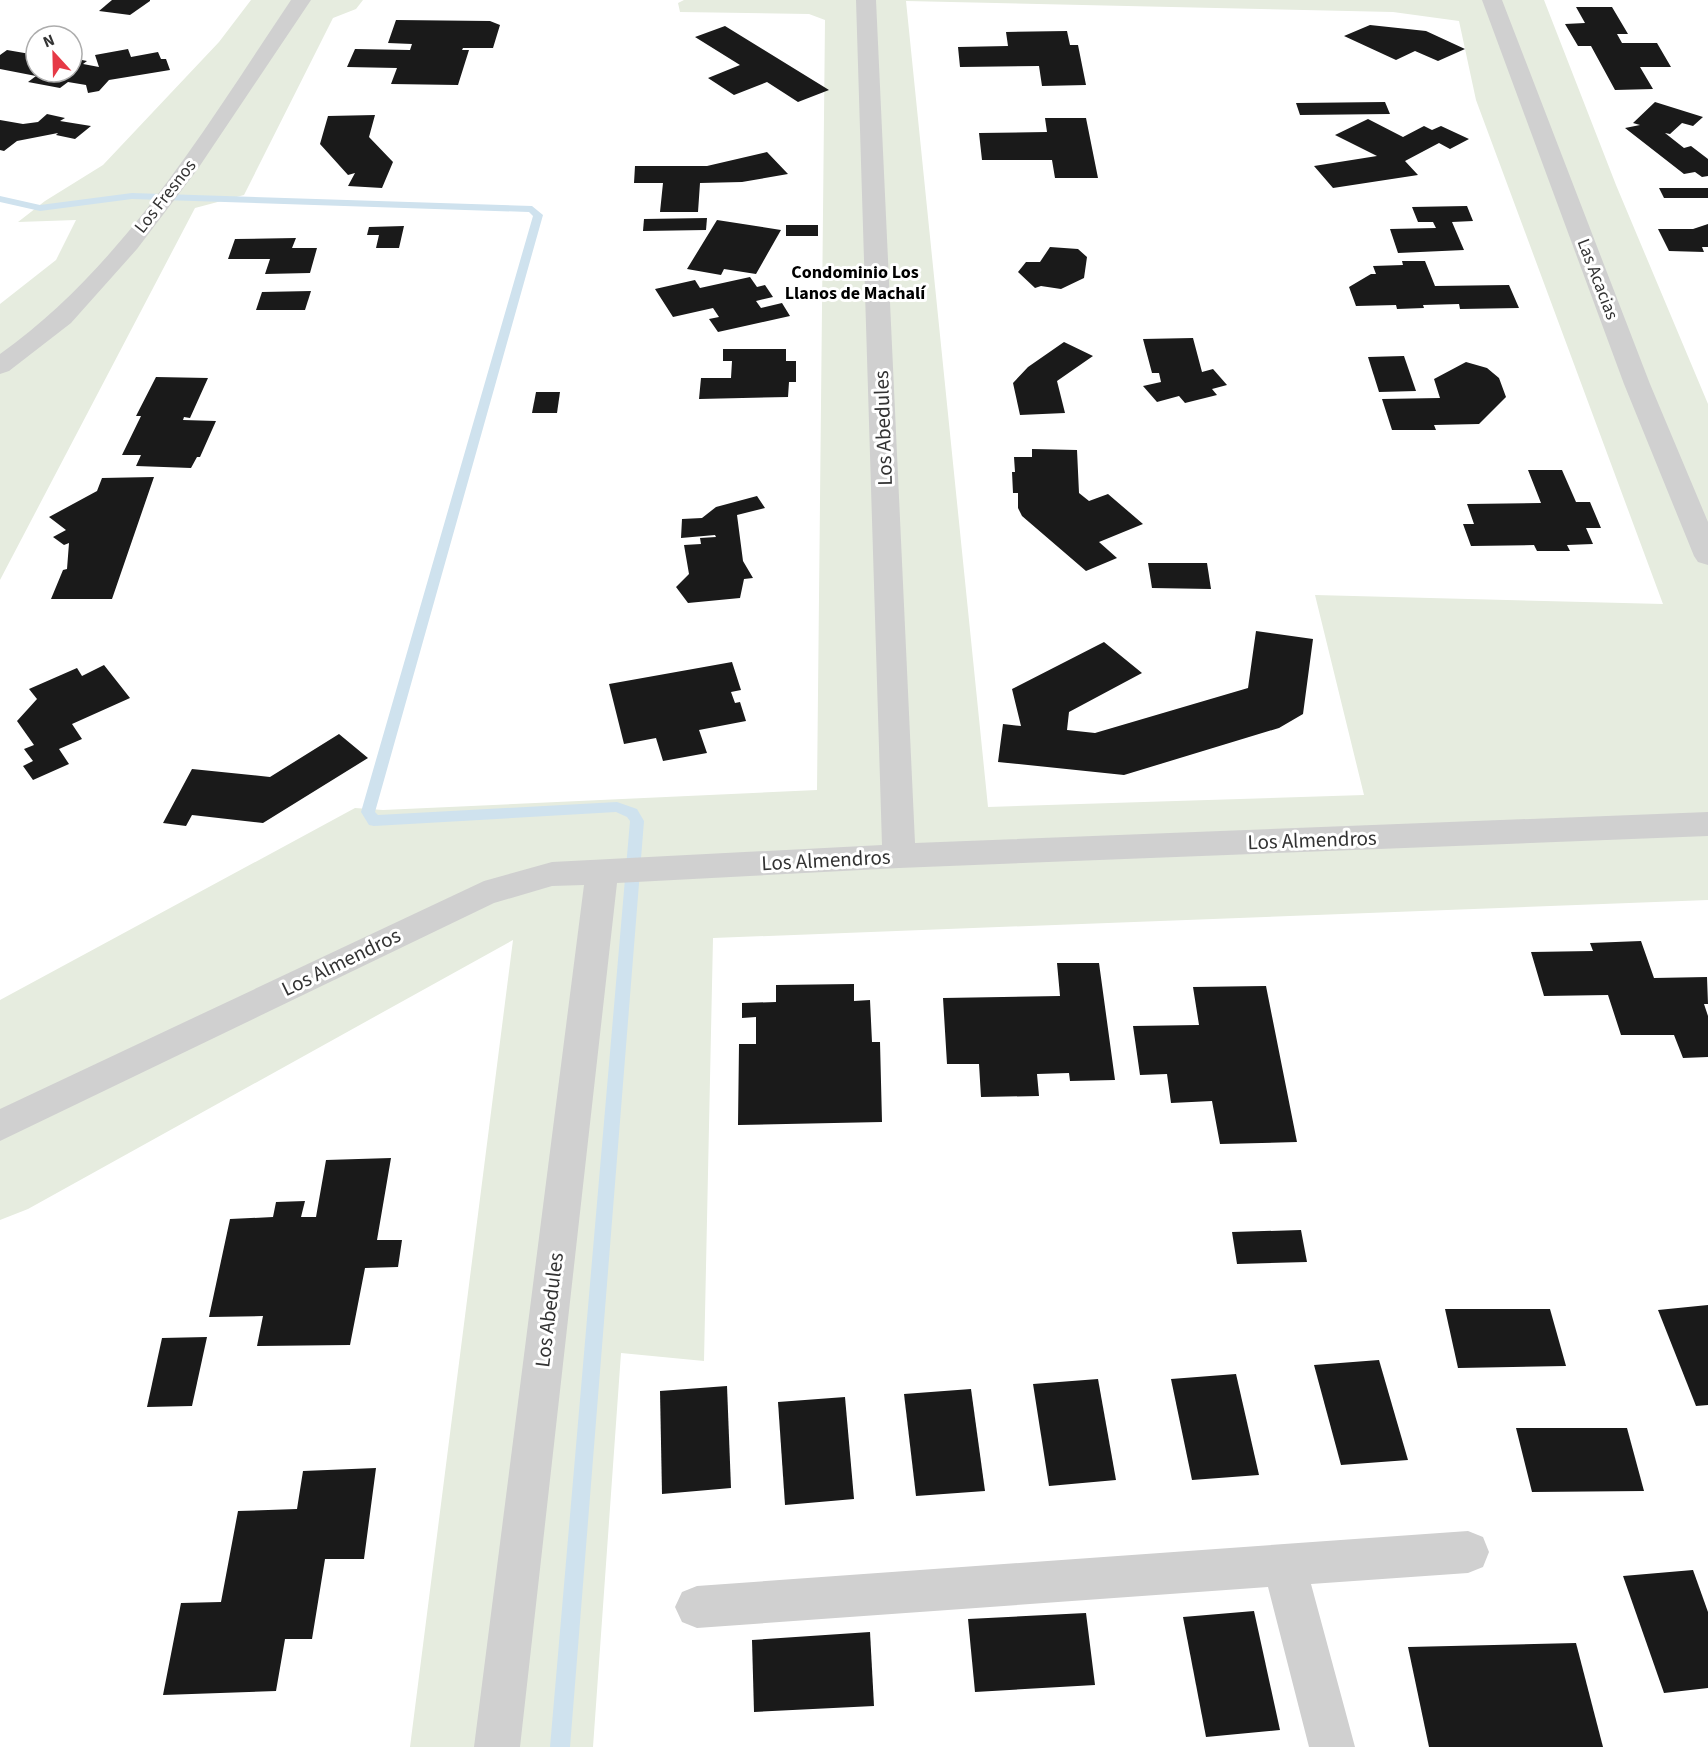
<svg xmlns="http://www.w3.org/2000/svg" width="1708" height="1747" font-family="'Source Sans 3',sans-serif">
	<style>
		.green { fill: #e6ecdf; fill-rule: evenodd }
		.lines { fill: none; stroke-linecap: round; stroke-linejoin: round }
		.stream { fill: #cfe2ee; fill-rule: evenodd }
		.building { fill: #1a1a1a }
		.street { fill: #d0d0d0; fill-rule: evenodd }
		.labels { text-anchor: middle; stroke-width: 6; stroke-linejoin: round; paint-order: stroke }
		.far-street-label { font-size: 18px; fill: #333; stroke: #fff }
		.far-neighbourhood-label { font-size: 18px; font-weight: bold; fill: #000; stroke: #fff }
		.street-label { font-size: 21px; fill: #333; stroke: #fff }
	</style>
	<rect width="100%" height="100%" fill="#fff"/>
	<!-- green -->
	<g class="green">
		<polygon points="251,0 363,0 356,9 333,18 244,195 195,208 0,580 0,304 56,260 76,220 18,222 45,201 103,165 219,42"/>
		<path d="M684,0H1544L1616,185L1708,404V900L713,938L704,1361L621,1353L593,1747H410L513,940L28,1209L0,1220V1000L355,808L383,810L817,790L825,20L809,14L680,12L678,3ZM906,1L1393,12L1459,21L1476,100L1663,604L1315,595L1364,795L988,807Z"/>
	</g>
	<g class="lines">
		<!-- stream -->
		<polygon class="stream" points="132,193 532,206 543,215 375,812 378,815 617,802 637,809 644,821 570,1747 550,1747 630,821 627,817 616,812 374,826 369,825 361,812 533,216 529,212 132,199 40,211 0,202 0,196 40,205"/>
	</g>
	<!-- building -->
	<g class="building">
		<polygon points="112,0 150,0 150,1 130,15 99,11"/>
		<polygon points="1576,7 1612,7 1628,34 1617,34 1622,43 1657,43 1671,67 1640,67 1653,89 1615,90 1591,46 1578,46 1565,24 1585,23"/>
		<polygon points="396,20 490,21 500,25 493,48 463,48 462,50 469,50 458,85 391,84 397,68 347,67 355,49 410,50 412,44 388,43"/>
		<polygon points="1370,25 1426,31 1465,49 1438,61 1415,51 1396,60 1344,36"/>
		<polygon points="725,26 829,90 798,102 767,82 734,95 708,78 740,65 695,37"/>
		<polygon points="1067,31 1070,45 1078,45 1086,85 1042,86 1039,66 960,67 958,47 1008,46 1006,32"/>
		<polygon points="128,49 131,57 158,52 161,59 166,59 170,70 109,80 99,91 88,93 86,85 68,82 60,88 28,82 36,76 0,69 0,55 7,50 36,55 36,72 72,72 72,58 87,61 83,64 99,67 95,55"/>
		<polygon points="1385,102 1390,114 1300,115 1296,103"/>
		<polygon points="1655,102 1703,117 1693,126 1682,123 1670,134 1665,133 1684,148 1691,146 1708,159 1708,176 1702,177 1695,172 1684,174 1625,128 1640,125 1633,123"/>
		<polygon points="47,114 65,118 60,121 91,126 75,139 56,135 58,133 17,141 4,151 0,150 0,120 23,124 38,122"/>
		<polygon points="375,115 369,137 393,162 382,188 348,186 355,173 348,175 320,144 328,116"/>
		<polygon points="1045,118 1086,118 1098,178 1055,178 1052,160 982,160 979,133 1047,132"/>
		<polygon points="1368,119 1403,137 1424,126 1432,130 1441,126 1469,139 1450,149 1439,143 1405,161 1418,175 1333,188 1314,166 1377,156 1335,135"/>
		<polygon points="767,152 788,174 742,182 700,183 698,212 660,212 663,183 634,183 635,166 707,166"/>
		<polygon points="1659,188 1708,188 1708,198 1664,198"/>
		<polygon points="1467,206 1473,221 1452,222 1464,250 1398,253 1390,229 1436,228 1433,222 1418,222 1412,207"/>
		<polygon points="707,218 706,230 643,231 644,219"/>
		<polygon points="717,220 781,230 756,274 724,269 721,275 687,269"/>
		<polygon points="1708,224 1708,247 1702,247 1704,252 1669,251 1658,229 1693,229"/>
		<rect x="786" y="225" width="32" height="11"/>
		<polygon points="404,226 399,248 376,248 379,235 367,235 369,227"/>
		<polygon points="296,238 292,248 317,248 310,273 265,274 270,259 228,259 235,239"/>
		<polygon points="1050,247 1078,249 1087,257 1084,278 1061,289 1041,286 1035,288 1018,272 1026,262 1040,262"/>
		<polygon points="1402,261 1425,261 1435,286 1509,285 1519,308 1460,309 1459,304 1423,305 1424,308 1397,309 1396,305 1356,306 1349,287 1371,274 1376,274 1373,266 1403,265"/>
		<polygon points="750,277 757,287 765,285 773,297 756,301 761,308 782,303 790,316 718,332 709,319 719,317 713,308 673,317 655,289 695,280 700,288"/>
		<polygon points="311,291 305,310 256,310 262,292"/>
		<polygon points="1193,338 1202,372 1213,369 1227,385 1212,389 1217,395 1185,403 1179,396 1157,402 1143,386 1161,382 1159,373 1152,373 1143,339"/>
		<polygon points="1064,342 1093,356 1057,381 1065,413 1020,415 1013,383 1028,367"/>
		<polygon points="723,349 786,349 786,361 796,361 796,382 789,382 788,397 699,399 701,378 731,378 732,361 723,361"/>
		<polygon points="1404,356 1416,391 1379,392 1368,357"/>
		<polygon points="1466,362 1487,368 1499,378 1506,397 1479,424 1434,425 1436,430 1392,430 1382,399 1440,398 1434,379"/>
		<polygon points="156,377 208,378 190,418 184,417 183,420 216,421 200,457 197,457 191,468 136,466 141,455 122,455 141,416 136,416"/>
		<polygon points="536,392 560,392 557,413 532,413"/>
		<polygon points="1032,449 1077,450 1079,493 1089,501 1108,494 1143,524 1099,542 1117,558 1086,571 1022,516 1018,508 1018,493 1013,493 1012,472 1015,472 1014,457 1032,457"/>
		<polygon points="1528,470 1562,470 1576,502 1590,502 1601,528 1586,528 1593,544 1567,545 1570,551 1537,551 1534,545 1471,546 1463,524 1474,524 1467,504 1541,503"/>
		<polygon points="154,477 112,599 51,599 63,570 67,569 69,543 64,545 53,537 66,530 49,517 97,491 102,478"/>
		<polygon points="757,496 765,508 737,515 743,561 753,578 744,579 740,598 688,603 676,587 689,574 684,545 701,544 700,538 716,537 715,535 681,538 682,519 702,518 716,507"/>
		<polygon points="1148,563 1207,563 1211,589 1152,588"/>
		<polygon points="1256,631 1313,639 1303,714 1279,728 1124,775 998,762 1003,724 1021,726 1012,689 1104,642 1142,673 1069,712 1067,730 1095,733 1248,688"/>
		<polygon points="732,662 741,690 731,692 735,703 740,702 746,721 699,730 707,753 663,761 656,738 624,744 609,684"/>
		<polygon points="104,665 130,698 72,724 82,739 59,749 69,764 33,780 23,766 33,761 24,749 34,745 17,721 37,699 29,689 77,668 82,676"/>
		<polygon points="339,734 368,758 263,823 192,815 186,826 163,823 192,769 270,777"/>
		<polygon points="1641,941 1654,978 1707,977 1708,1004 1704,1004 1708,1016 1708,1057 1683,1058 1674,1035 1621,1035 1608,995 1544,996 1531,952 1593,951 1590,943"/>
		<polygon points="1057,963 1099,963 1115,1080 1070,1081 1069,1073 1037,1074 1039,1096 981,1097 979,1064 947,1064 943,998 1060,996"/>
		<polygon points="854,984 854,1001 870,1000 872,1042 880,1042 882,1122 738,1125 739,1044 756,1044 756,1017 742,1018 742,1003 776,1002 776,985"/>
		<polygon points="1266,986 1297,1142 1220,1144 1212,1101 1171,1103 1167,1074 1140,1075 1133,1026 1199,1025 1193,987"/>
		<polygon points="391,1158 377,1240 402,1240 398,1267 365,1268 350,1345 257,1346 263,1316 209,1317 230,1219 273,1217 276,1202 305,1201 301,1217 316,1217 326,1160"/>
		<polygon points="1301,1230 1307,1262 1237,1264 1232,1232"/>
		<polygon points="1708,1305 1708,1405 1696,1406 1658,1310"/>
		<polygon points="1445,1309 1550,1309 1566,1366 1458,1368"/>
		<polygon points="207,1337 192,1406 147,1407 162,1338"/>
		<polygon points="1379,1360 1408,1460 1341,1465 1314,1365"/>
		<polygon points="1236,1374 1259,1475 1192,1480 1171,1379"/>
		<polygon points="1098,1379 1116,1480 1049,1486 1033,1384"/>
		<polygon points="727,1386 731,1488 662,1494 660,1391"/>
		<polygon points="971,1389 985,1491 916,1496 904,1394"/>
		<polygon points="845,1397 854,1499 785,1505 778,1402"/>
		<polygon points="1516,1428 1627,1428 1644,1491 1532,1492"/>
		<polygon points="376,1468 364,1559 325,1559 312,1639 285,1639 276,1691 163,1695 181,1603 221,1602 238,1511 297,1509 303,1471"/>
		<polygon points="1693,1570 1708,1612 1708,1688 1664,1693 1623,1576"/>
		<polygon points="1254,1611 1280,1730 1206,1737 1183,1617"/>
		<polygon points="1086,1613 1095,1685 975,1692 968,1619"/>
		<polygon points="870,1632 874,1706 754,1712 752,1640"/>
		<polygon points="1576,1643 1603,1747 1429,1747 1408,1647"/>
	</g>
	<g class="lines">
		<!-- street -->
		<g class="street">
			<path d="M291,0H311L197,170L137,249L71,323L9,371L0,374V354C125,265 207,125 291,0Z"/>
			<polygon points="856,0 876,0 915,843 1708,812 1708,836 899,868 617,883 520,1747 474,1747 584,885 552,886 494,903 0,1141 0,1109 484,881 552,862 882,845"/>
			<polygon points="1482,0 1502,0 1650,384 1708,522 1708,565 1698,562 1694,556 1624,384"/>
			<polygon points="1468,1531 1483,1537 1489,1552 1483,1567 1468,1573 1311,1584 1355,1747 1309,1747 1268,1587 697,1628 682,1622 675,1607 682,1592 697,1586"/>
		</g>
	</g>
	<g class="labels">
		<!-- far-street labels -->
		<g class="far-street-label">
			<text transform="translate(165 196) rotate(-52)" y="6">Los Fresnos</text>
			<text transform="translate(1598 279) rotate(69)" y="6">Las Acacias</text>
		</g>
		<!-- far-neighbourhood labels -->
		<g class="far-neighbourhood-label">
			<text x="855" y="278">Condominio Los<tspan x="855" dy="21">Llanos de Machalí</tspan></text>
		</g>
		<!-- street labels -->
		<g class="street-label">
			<text transform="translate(883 428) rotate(-92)" y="7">Los Abedules</text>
			<text transform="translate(1312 840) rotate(-2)" y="7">Los Almendros</text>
			<text transform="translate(826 860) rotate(-3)" y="7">Los Almendros</text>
			<text transform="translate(341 962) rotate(-26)" y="7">Los Almendros</text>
			<text transform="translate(549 1310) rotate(-83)" y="7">Los Abedules</text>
		</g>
	</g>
	<!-- north arrow -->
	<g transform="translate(54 54) rotate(338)"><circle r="28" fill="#ffffff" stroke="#adadad" stroke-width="1.5"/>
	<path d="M0-4.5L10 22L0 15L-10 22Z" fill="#e63946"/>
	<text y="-9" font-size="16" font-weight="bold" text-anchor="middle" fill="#333333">N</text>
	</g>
</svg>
